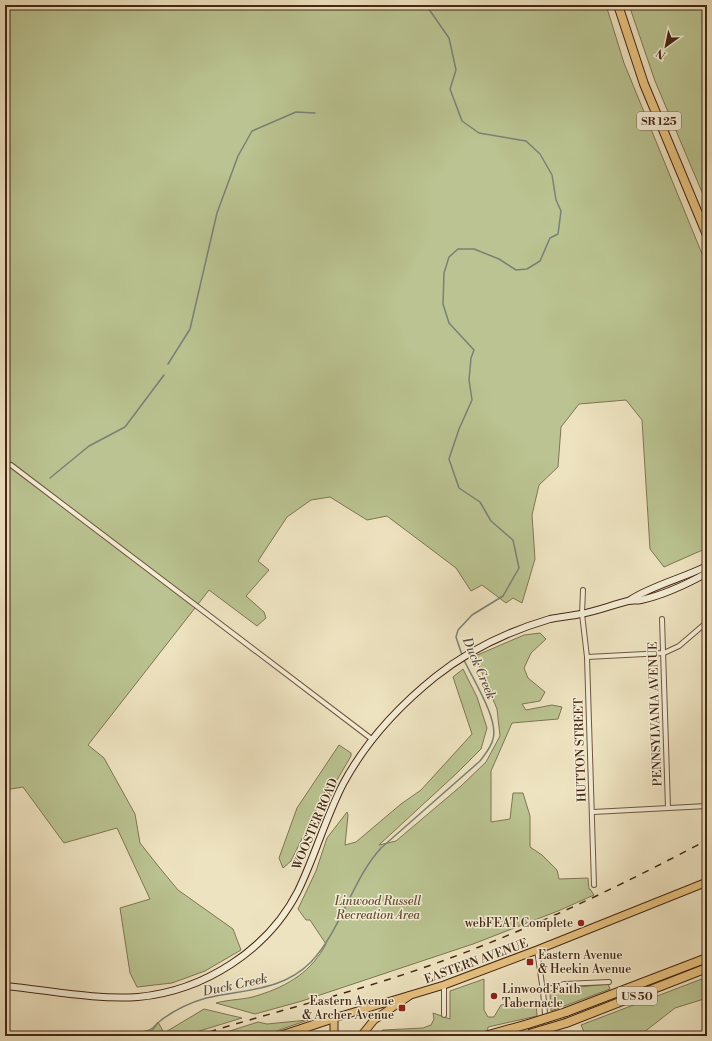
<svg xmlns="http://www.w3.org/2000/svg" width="712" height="1041" font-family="'Libre Bodoni',serif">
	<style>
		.green { fill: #bac391; stroke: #807552 }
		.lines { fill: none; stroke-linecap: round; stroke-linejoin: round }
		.stream { stroke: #798177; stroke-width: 1.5 }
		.street-casing { stroke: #6f563e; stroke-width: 6 }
		.secondary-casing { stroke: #452713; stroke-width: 8 }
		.primary-casing { stroke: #452713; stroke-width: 9 }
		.highway-casing { stroke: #452713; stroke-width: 10 }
		.street { stroke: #f4edd6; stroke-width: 4 }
		.secondary { stroke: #f4edd6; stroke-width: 6 }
		.primary { stroke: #e7c280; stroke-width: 7 }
		.highway { stroke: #e7c280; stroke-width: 8 }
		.rail { stroke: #452713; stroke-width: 1.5; stroke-dasharray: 7 7; stroke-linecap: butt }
		.highway-bridge-casing { stroke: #452713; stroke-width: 10; stroke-linecap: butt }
		.highway-bridge { stroke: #e7c280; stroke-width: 8 }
		.poi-dot { fill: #8f2418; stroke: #f4edd6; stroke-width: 1.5 }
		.labels { text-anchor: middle; stroke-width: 3; stroke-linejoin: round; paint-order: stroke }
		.shield { fill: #f4edd6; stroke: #7a624e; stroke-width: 1 }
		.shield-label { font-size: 11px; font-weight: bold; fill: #452713 }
		.street-label { font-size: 12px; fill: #452713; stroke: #f4edd6 }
		.park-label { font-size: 12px; font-style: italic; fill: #624e32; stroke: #f4edd6 }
		.poi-label { font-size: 12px; fill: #452713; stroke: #f4edd6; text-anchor: end }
		.water-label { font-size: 13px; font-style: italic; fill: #5a4c3c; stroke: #f4edd6 }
	</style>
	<rect width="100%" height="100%" fill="#eee3c0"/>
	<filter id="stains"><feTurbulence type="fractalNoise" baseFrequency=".005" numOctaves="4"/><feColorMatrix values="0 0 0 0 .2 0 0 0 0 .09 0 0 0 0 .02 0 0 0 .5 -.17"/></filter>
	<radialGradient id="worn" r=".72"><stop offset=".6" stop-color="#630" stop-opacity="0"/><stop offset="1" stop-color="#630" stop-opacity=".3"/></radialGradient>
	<!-- green -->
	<g class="green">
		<polygon points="5,5 606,5 624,63 707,266 707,548 664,567 650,549 642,420 626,400 579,404 561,427 558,467 539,485 532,515 535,559 522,603 513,598 506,603 482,585 471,591 456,568 387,516 367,520 330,497 311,500 287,517 258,561 269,570 246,596 264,612 266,618 257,626 209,590 88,745 104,758 135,814 140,843 159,867 178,890 233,929 241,950 205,971 172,983 137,987 130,973 120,908 150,899 117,828 64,843 23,787 5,790"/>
		<polygon points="629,5 707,5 707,204 655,81"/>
		<path d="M540,633L546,639L531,653L524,668L528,678L545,692L540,701L522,704L526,710L552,705L562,707L558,719L512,723L491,771V822L510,819L513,793H523L530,816V847L542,855L557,870L559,879L588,878L589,889H590L594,895L558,911L473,944L302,1001L255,1014L216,1003C230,999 246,1000 259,995C288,986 312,971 326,944L310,920H306L298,909L316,871L327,838L347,812L348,815L345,845L356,842L401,804L421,790L472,734L453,677L463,669L477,697L487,728L481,749L457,773L379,845L396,841L461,786L486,762L500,736L497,709L475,656L524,635Z"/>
		<polygon points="339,745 351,753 351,756 337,780 327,788 291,861 283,868 279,858 297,808"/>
		<polygon points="707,977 707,998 675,1008 639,1036 586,1036 581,1025"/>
		<polygon points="484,979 484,1010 488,1017 494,1017 501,1005 511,1004 520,999 522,1005 536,1000 537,1016 488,1027 487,1036 375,1036 383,1030 423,1028 431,1025 434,1019 433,1013 450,1019 450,991"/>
		<polygon points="608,984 610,989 551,1011 550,993 561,989"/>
		<path d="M204,1009L242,1018L183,1036H129C142,1029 148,1035 158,1022L164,1033Z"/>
		<polygon points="308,1020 262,1036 214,1036 258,1022 267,1024"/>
	</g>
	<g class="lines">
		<!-- stream -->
		<g class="stream">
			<polyline points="426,5 449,38 456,70 450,89 462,121 479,133 526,141 540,154 552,175 556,200 561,211 558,234 550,238 540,261 527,269 516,270 499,259 474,249 458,249 449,257 444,273 443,304 449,323 474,350 471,358 469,380 472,400 459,429 449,459 459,488 480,502 491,521 513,540 519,568 503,596 472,615 458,630 456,637 462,655"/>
			<polyline points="168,364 190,329 217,213 238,156 252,131 296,112 315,113"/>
			<polyline points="50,478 89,446 125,427 164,375"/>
			<path d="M129,1036C137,1032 146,1035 152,1030C155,1027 157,1023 160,1021C174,1010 189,1003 206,998C244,989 281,992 311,962C342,929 351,881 381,848L480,761C485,754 491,748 493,739C499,719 472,678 463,658"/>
		</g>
		<defs>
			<g id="street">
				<polyline points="11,465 373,740"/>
				<polyline points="583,590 582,614 587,657 594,885"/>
				<polyline points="662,619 668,808"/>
				<polyline points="587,657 664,653 679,646 707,622"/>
				<polyline points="593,812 707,806"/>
				<polyline points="537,950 543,991 547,1036"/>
				<polyline points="444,985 444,1015"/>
				<polyline points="543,991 564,984 609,982"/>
			</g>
			<g id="secondary">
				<path d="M630,600C651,586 683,578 707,566"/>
				<path d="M5,986C48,990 95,1000 138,997C204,991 268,950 298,891C315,856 325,819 343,784C365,743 399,706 435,677C469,650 509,631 550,619C560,617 571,616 581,614C597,611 612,605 628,601C632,600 637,601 641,600C664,595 687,584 707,573"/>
			</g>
			<g id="primary">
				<polyline points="334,1036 334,1018 444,985 537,950 707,882"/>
				<polyline points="361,1036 374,1020 409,996"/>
			</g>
			<g id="highway">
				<polyline points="618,5 644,84 707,235"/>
				<polyline points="566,1012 707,958"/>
				<polyline points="566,1023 707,968"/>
				<polyline points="280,1036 334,1018"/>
				<polyline points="485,1036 528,1024"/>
			</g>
		</defs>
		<!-- street casing -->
		<use href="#street" class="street-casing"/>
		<!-- secondary casing -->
		<use href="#secondary" class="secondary-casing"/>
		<!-- primary casing -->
		<use href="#primary" class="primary-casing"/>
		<!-- highway casing -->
		<use href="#highway" class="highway-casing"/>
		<!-- street -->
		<use href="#street" class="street"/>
		<!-- secondary -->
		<use href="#secondary" class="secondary"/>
		<!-- primary -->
		<use href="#primary" class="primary"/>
		<!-- highway -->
		<use href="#highway" class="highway"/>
		<!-- rail -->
		<path class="rail" d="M196,1036C269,1013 344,995 417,970C518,935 613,890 707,840"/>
		<defs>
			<g id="highway-bridge">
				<polyline points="528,1024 566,1012"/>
				<polyline points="529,1034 566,1023"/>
			</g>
		</defs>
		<!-- highway-bridge casing -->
		<use href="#highway-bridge" class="highway-bridge-casing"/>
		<!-- highway-bridge -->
		<use href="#highway-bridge" class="highway-bridge"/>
	</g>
	<!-- markers -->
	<g class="poi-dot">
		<circle cx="581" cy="923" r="4"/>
		<rect x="526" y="958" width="8" height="8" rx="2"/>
		<circle cx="494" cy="996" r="4"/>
		<rect x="398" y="1004" width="8" height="8" rx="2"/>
	</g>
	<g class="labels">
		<!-- shield labels -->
		<g class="shield">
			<rect x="637" y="112" width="44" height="18" rx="3"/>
			<rect x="617" y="987" width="40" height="18" rx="3"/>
		</g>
		<g class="shield-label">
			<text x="659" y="125">SR 125</text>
			<text x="637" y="1000">US 50</text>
		</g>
		<!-- street labels -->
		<g class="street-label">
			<text transform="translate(655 714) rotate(-92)" y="4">PENNSYLVANIA AVENUE</text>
			<text transform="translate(580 750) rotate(-92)" y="4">HUTTON STREET</text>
			<text transform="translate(315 824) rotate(-67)" y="4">WOOSTER ROAD</text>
			<text transform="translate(476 961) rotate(-20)" y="4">EASTERN AVENUE</text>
		</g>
		<!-- park labels -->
		<g class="park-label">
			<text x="378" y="905">Linwood Russell<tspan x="378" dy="14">Recreation Area</tspan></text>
		</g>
		<!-- poi labels -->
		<g class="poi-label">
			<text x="573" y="927">webFEAT Complete</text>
			<text x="538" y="959" text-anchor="start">Eastern Avenue<tspan x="538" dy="14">&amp; Heekin Avenue</tspan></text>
			<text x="502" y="993" text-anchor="start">Linwood Faith<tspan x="502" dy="14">Tabernacle</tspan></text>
			<text x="394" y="1005">Eastern Avenue<tspan x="394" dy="14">&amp; Archer Avenue</tspan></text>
		</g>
		<!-- water labels -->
		<g class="water-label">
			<text transform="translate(480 668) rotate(67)" y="5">Duck Creek</text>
			<text transform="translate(235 984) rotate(-12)" y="5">Duck Creek</text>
		</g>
	</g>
	<!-- margin -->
	<rect width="712" height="1041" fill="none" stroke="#eee3c0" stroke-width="20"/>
	<rect x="6" y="6" width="700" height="1029" fill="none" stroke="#452713" stroke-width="2"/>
	<rect x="10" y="10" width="692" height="1021" fill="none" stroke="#452713"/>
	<!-- north arrow -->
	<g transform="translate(666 46) rotate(213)" stroke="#f4edd6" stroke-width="3" paint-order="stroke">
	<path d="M0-3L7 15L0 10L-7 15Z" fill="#452713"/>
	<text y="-6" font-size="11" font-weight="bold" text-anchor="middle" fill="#452713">N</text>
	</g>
	<rect width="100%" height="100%" filter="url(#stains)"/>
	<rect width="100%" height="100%" fill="url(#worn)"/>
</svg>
